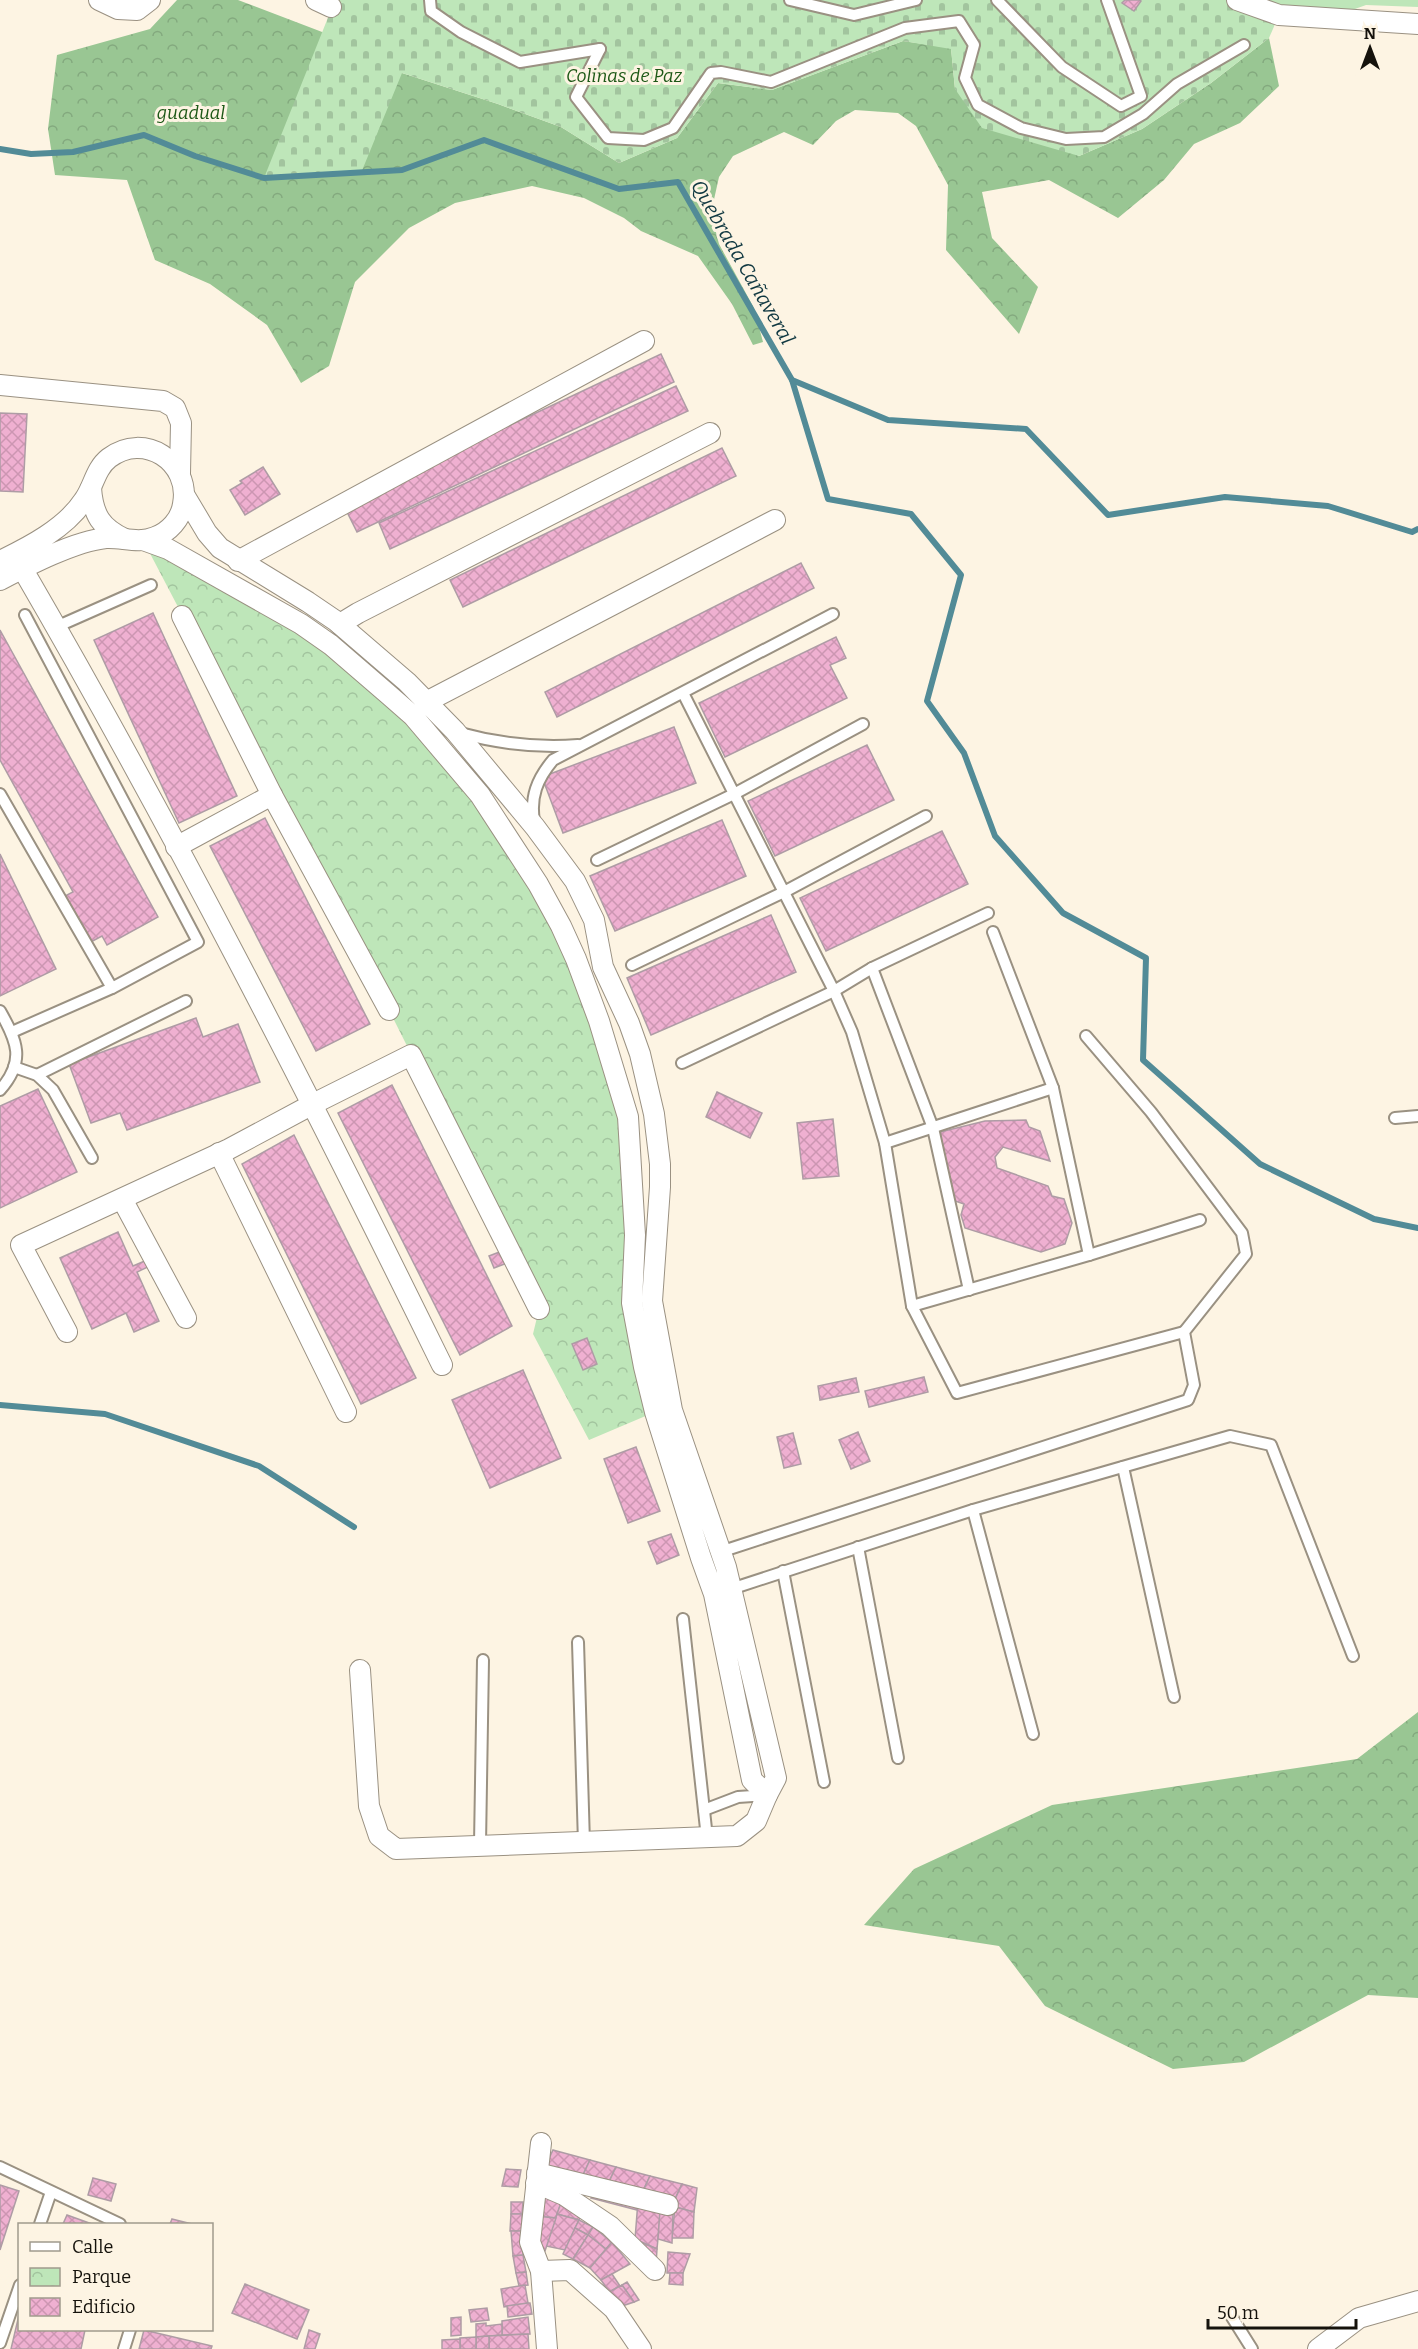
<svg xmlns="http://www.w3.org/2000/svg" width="1418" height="2349" font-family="Bitter,serif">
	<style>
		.grass { fill: #bee6b9 }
		.forest { fill: url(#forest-crowns) }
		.cemetery { fill: url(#cemetery-stones) }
		.park { fill: url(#park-crowns) }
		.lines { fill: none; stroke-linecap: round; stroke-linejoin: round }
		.stream { stroke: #528b97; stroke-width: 6 }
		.building { fill: url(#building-cross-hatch); stroke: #ae9ca5; stroke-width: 1.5 }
		.lane-casing { stroke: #9a9182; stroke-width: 14 }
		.street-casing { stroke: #9a9182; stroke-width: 22 }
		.lane { stroke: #fff; stroke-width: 10 }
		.street { stroke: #fff; stroke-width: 20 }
		.labels { text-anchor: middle; stroke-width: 6; stroke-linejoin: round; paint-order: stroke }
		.park-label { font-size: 18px; font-style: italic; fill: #1d5816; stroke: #fdf4e3 }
		.water-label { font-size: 20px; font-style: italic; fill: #103841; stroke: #fdf4e3 }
	</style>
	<defs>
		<pattern id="forest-crowns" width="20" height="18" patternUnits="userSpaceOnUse" patternTransform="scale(1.5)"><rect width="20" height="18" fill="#99c693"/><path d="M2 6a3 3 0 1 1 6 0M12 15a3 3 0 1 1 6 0" fill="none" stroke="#83a97e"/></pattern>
		<pattern id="cemetery-stones" width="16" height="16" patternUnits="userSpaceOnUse" patternTransform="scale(1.5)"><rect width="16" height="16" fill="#bee6b9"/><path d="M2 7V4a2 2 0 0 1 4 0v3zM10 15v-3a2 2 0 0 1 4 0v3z" fill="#a2c49e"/></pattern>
		<pattern id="park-crowns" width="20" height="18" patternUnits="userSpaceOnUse" patternTransform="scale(1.5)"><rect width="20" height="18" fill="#bee6b9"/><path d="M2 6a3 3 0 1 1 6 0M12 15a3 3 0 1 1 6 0" fill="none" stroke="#a2c49e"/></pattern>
		<pattern id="building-cross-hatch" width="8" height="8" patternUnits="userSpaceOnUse" patternTransform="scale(1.5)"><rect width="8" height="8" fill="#efb0d1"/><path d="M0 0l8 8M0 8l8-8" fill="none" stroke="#cc96b2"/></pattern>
	</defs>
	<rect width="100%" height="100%" fill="#fdf4e3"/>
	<!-- grass -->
	<polygon class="grass" points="1249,0 1418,0 1418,7 1366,5 1330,18"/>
	<!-- forest -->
	<g class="forest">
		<polygon points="177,0 238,0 330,35 402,73 498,104 561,127 619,163 677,138 718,83 772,90 903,41 951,48 955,89 1079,156 1142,129 1211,83 1269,38 1279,86 1240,123 1194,144 1164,180 1118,218 1049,180 982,192 992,238 1038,287 1019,334 946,250 948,185 916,126 898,113 855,110 836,121 813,145 784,132 733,156 719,177 711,213 719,244 754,308 763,342 753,345 732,304 698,256 641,231 624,218 584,198 532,186 455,203 409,228 355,282 329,366 301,383 267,325 210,284 155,260 127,180 55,175 48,129 57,55 150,29"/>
		<polygon points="1418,1712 1418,1998 1368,1995 1244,2062 1173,2069 1045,2006 999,1946 864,1925 914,1869 1052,1805 1357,1759"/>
	</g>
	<!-- cemetery -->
	<polygon class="cemetery" points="335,0 1237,0 1279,15 1269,38 1211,83 1142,129 1079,156 982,128 955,89 951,49 903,41 772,90 718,83 677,138 619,163 561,127 498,104 402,73 361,173 264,178"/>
	<!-- park -->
	<polygon class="park" points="143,540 268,605 389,695 538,884 621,1090 632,1303 655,1412 589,1440 533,1334 539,1309 389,1010"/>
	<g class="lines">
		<!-- stream -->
		<g class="stream">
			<polyline points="0,149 31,154 73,152 144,135 195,156 264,178 402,170 484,140 619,189 678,182 792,380 888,420 1026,429 1108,515 1225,497 1328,506 1412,532 1418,529"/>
			<polyline points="792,380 828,499 911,514 961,575 927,701 964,753 995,836 1063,913 1146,958 1143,1060 1260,1164 1374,1219 1418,1228"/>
			<polyline points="0,1405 105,1414 259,1466 354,1527"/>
		</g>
	</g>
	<!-- building -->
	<g class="building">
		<polygon points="1125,0 1139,0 1141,1 1134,11 1122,3"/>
		<polygon points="661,354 674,382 357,532 343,504"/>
		<polygon points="676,386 688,411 390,549 379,523"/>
		<polygon points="0,413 27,414 23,492 0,491"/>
		<polygon points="722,448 736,476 463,607 450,580"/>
		<polygon points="263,467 280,494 245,515 230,490 242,483 240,481"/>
		<polygon points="801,563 814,588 557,717 545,692"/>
		<polygon points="153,613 237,796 179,823 94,640"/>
		<polygon points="0,630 158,917 107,945 102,936 87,944 61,898 73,892 0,760"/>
		<polygon points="836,637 846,658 830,665 847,698 725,757 699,703"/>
		<polygon points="674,727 696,783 563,833 542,777"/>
		<polygon points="867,745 894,800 775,856 748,801"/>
		<polygon points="265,818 370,1024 316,1051 210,846"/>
		<polygon points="722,820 746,876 615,931 590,876"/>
		<polygon points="942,831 968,884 826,951 800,898"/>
		<polygon points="0,854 56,969 0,996"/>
		<polygon points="771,915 796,972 651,1035 627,978"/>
		<polygon points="196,1018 203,1037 238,1024 260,1082 127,1130 120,1113 91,1123 69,1064"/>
		<polygon points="392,1085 512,1326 460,1355 338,1113"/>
		<polygon points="38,1089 77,1172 0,1208 0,1106"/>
		<polygon points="717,1092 762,1113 750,1138 706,1117"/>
		<polygon points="833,1119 839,1176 803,1179 797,1123"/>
		<polygon points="1026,1120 1029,1127 1040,1131 1050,1161 1003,1147 995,1157 997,1168 1048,1186 1052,1196 1064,1199 1072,1223 1065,1244 1041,1252 965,1228 961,1215 964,1204 955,1201 936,1133 985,1121"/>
		<polygon points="294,1135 416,1378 361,1404 242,1164"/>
		<polygon points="118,1232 133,1266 147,1260 150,1266 137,1272 159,1321 134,1332 126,1313 92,1329 60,1258"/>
		<polygon points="502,1251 507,1263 494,1268 489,1256"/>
		<polygon points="587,1338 597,1364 583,1370 572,1344"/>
		<polygon points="523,1370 561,1458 490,1488 452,1400"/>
		<polygon points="924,1377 928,1392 869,1407 865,1391"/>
		<polygon points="856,1378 859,1392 820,1400 818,1386"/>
		<polygon points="858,1432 870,1461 851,1469 839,1440"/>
		<polygon points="793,1433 801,1464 784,1468 777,1437"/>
		<polygon points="636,1447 660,1511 628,1523 604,1459"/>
		<polygon points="671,1534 679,1555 657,1564 648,1542"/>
		<polygon points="553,2150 590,2160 582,2177 545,2167"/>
		<polygon points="590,2160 616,2167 608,2184 582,2177"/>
		<polygon points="616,2167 650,2176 642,2193 608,2184"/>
		<polygon points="506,2169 521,2170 518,2187 502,2186"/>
		<polygon points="650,2176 682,2184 674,2201 642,2193"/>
		<polygon points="93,2178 116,2184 111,2201 88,2195"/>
		<polygon points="682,2184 697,2188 694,2212 672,2206"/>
		<polygon points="0,2185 19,2191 0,2250"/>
		<polygon points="540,2187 563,2197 556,2218 535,2216"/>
		<polygon points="595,2190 638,2201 637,2210 591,2198"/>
		<polygon points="563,2197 583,2212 579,2220 557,2214"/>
		<polygon points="638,2201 661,2207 657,2249 635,2239"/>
		<polygon points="511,2202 523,2202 522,2214 511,2214"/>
		<polygon points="675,2207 694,2212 693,2238 672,2238"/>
		<polygon points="660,2210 673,2213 672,2243 658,2239"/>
		<polygon points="511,2214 522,2214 522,2231 510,2231"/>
		<polygon points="557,2214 579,2220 565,2250 546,2246"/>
		<polygon points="67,2215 92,2224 63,2224"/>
		<polygon points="535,2216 556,2218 545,2251 534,2250"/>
		<polygon points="172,2219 192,2224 170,2224"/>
		<polygon points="579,2220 593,2227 588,2235 575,2228"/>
		<polygon points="593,2227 612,2242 606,2249 588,2235"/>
		<polygon points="575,2228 588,2235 573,2259 563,2254"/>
		<polygon points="511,2231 522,2231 523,2255 513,2256"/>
		<polygon points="588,2235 606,2249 590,2268 573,2259"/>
		<polygon points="638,2241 657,2249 656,2265"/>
		<polygon points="612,2242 630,2264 601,2280 590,2268"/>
		<polygon points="668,2252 690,2254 683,2273 667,2273"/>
		<polygon points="523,2255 526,2272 516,2273 513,2256"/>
		<polygon points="526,2272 528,2285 519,2286 516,2273"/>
		<polygon points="670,2273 683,2273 683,2285 669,2284"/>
		<polygon points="612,2274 620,2286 609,2292 601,2280"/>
		<polygon points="627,2282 639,2300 634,2302 622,2285"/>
		<polygon points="245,2284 309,2310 297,2339 232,2313"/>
		<polygon points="525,2285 528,2303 504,2307 501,2289"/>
		<polygon points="622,2285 634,2302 619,2307 609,2292"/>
		<polygon points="528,2303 530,2303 532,2314 508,2317 507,2306"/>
		<polygon points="487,2308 489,2320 471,2322 469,2310"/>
		<polygon points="19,2315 20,2330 85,2330 81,2349 11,2349"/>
		<polygon points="461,2317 461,2335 451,2336 451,2318"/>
		<polygon points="528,2317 530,2334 502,2335 502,2321"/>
		<polygon points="486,2323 486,2326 502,2324 502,2335 476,2337 476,2324"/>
		<polygon points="144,2330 212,2346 211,2349 139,2349"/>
		<polygon points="309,2330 320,2334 315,2349 304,2349"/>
		<polygon points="528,2334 529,2349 489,2349 489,2336"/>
		<polygon points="489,2336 489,2349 476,2349 476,2337"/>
		<polygon points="476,2337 476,2349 460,2349 460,2338"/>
		<polygon points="460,2339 460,2349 442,2349 442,2340"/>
	</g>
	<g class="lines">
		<defs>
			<g id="lane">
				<polyline points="430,0 431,11 461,32 520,62 600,49"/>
				<polyline points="790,0 854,15 916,0"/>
				<polyline points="997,0 1062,67 1121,106 1141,96 1107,0"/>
				<polyline points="600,49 576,97 608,138 644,140 673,128 711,73 721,72 771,82 905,28 959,21 974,45 965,78 978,105 1021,128 1066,139 1104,137 1143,114 1177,84 1244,45"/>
				<polyline points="56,627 151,585"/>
				<polyline points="683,693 834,991 852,1032 885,1143 912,1306 957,1393 1184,1332"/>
				<path d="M460,733C500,744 538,748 578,745"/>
				<polyline points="0,794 112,988"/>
				<path d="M534,821C530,797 537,779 553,760L833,614"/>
				<polyline points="597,860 734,794 863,724"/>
				<polyline points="993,932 1053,1088 1089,1255"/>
				<polyline points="632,965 784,892 926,816"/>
				<polyline points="872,968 933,1128 969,1290"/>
				<path d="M0,1011C17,1041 26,1061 0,1090"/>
				<polyline points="12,1032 112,988 198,942 25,615"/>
				<polyline points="682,1063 834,991 872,968 988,913"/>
				<polyline points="14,1067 37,1075 53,1090 92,1158"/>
				<polyline points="37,1075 186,1001"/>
				<polyline points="1395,1118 1418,1116"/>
				<polyline points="885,1143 1053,1088"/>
				<polyline points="912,1306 1089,1255 1200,1220"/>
				<polyline points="1123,1467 1174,1697"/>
				<polyline points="973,1510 1033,1734"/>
				<polyline points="858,1547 898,1758"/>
				<polyline points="720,1552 1188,1400 1194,1385 1184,1332 1246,1254 1242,1233 1151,1112 1086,1036"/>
				<polyline points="783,1571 824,1782"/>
				<polyline points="731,1589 973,1510 1230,1436 1271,1445 1353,1656"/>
				<polyline points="683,1619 707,1838"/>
				<polyline points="578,1642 584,1843"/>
				<polyline points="704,1810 738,1797 767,1795"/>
				<polyline points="480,1844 483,1660"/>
				<polyline points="0,2167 120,2224"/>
				<polyline points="40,2224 51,2192"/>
				<polyline points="1230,2314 1252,2349"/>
				<polyline points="0,2343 20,2285"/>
				<polyline points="124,2349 130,2330"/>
			</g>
			<g id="street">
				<polyline points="99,0 118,9 137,10 150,0"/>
				<polyline points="316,0 331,7"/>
				<polyline points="1237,0 1279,15 1418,24"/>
				<polyline points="0,385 163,401 175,408 181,423 180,473"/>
				<path d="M91,488C93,515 101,528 125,539"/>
				<polyline points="143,540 168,549 301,624 331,645 389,695 413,716 480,795 538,884 561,926 576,959 599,1021 628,1117 635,1235 632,1303 644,1367 655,1412 701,1558 714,1594 752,1780 767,1795 776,1778 726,1567 672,1410 652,1301 660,1187 660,1164 654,1114 640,1054 629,1023 603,967 594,920 575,881 535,827 455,731 407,682 336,621 308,602 220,548 207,533 185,496"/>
				<path d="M0,561C29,547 66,528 84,500C94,486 95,469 109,458C144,431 191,462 183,504C181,519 169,532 155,537C139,544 122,537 106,538C75,541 27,566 0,580"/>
				<polyline points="238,561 644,341"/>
				<path d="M22,568C173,828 310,1096 442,1365"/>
				<polyline points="182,616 272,795 389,1010"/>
				<polyline points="340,624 358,613 710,433"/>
				<polyline points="426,702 775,520"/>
				<polyline points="176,847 272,795"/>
				<polyline points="219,1153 346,1412"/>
				<polyline points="122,1199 186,1318"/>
				<polyline points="67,1332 21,1245 229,1149 313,1104 411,1055 539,1309"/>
				<polyline points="360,1670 369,1806 379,1836 396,1849 737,1836 756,1821 767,1795"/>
				<polyline points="541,2143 530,2242 541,2271 547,2349"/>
				<polyline points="537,2173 668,2205"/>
				<polyline points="536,2183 564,2195 610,2226 655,2270"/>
				<polyline points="541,2271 570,2270 614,2309 641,2349"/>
				<polyline points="1318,2349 1359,2318 1418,2301"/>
			</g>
		</defs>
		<!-- lane casing -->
		<use href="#lane" class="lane-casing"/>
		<!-- street casing -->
		<use href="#street" class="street-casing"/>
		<!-- lane -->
		<use href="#lane" class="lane"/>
		<!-- street -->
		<use href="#street" class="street"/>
	</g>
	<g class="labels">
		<!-- park labels -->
		<g class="park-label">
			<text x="624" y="82">Colinas de Paz</text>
			<text x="191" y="119">guadual</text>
		</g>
		<!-- water labels -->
		<g class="water-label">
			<text transform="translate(743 262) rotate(60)" y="7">Quebrada Cañaveral</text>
		</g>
	</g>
	<!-- legend -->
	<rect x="18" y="2223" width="195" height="108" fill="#fdf4e3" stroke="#a09a8d" stroke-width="1.5"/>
	<rect x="30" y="2242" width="30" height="9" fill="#ffffff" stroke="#a09a8d" stroke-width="1.5"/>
	<text x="72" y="2253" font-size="18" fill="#15120c">Calle</text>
	<rect x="30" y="2268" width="30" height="18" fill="url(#park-crowns)" stroke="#a09a8d" stroke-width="1.5"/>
	<text x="72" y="2283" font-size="18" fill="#15120c">Parque</text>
	<rect x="30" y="2298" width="30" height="18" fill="url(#building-cross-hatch)" stroke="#a09a8d" stroke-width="1.5"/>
	<text x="72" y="2313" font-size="18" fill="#15120c">Edificio</text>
	<!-- north arrow -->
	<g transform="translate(1370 48)" stroke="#fdf4e3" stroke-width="4.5" paint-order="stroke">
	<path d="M0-4.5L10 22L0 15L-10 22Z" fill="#15120c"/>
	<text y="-9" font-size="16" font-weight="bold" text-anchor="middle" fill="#15120c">N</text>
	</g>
	<!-- scale -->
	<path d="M1208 2319v9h148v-9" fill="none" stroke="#15120c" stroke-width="3"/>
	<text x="1217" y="2319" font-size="18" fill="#15120c" stroke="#fdf4e3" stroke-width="4.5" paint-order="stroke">50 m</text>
</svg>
